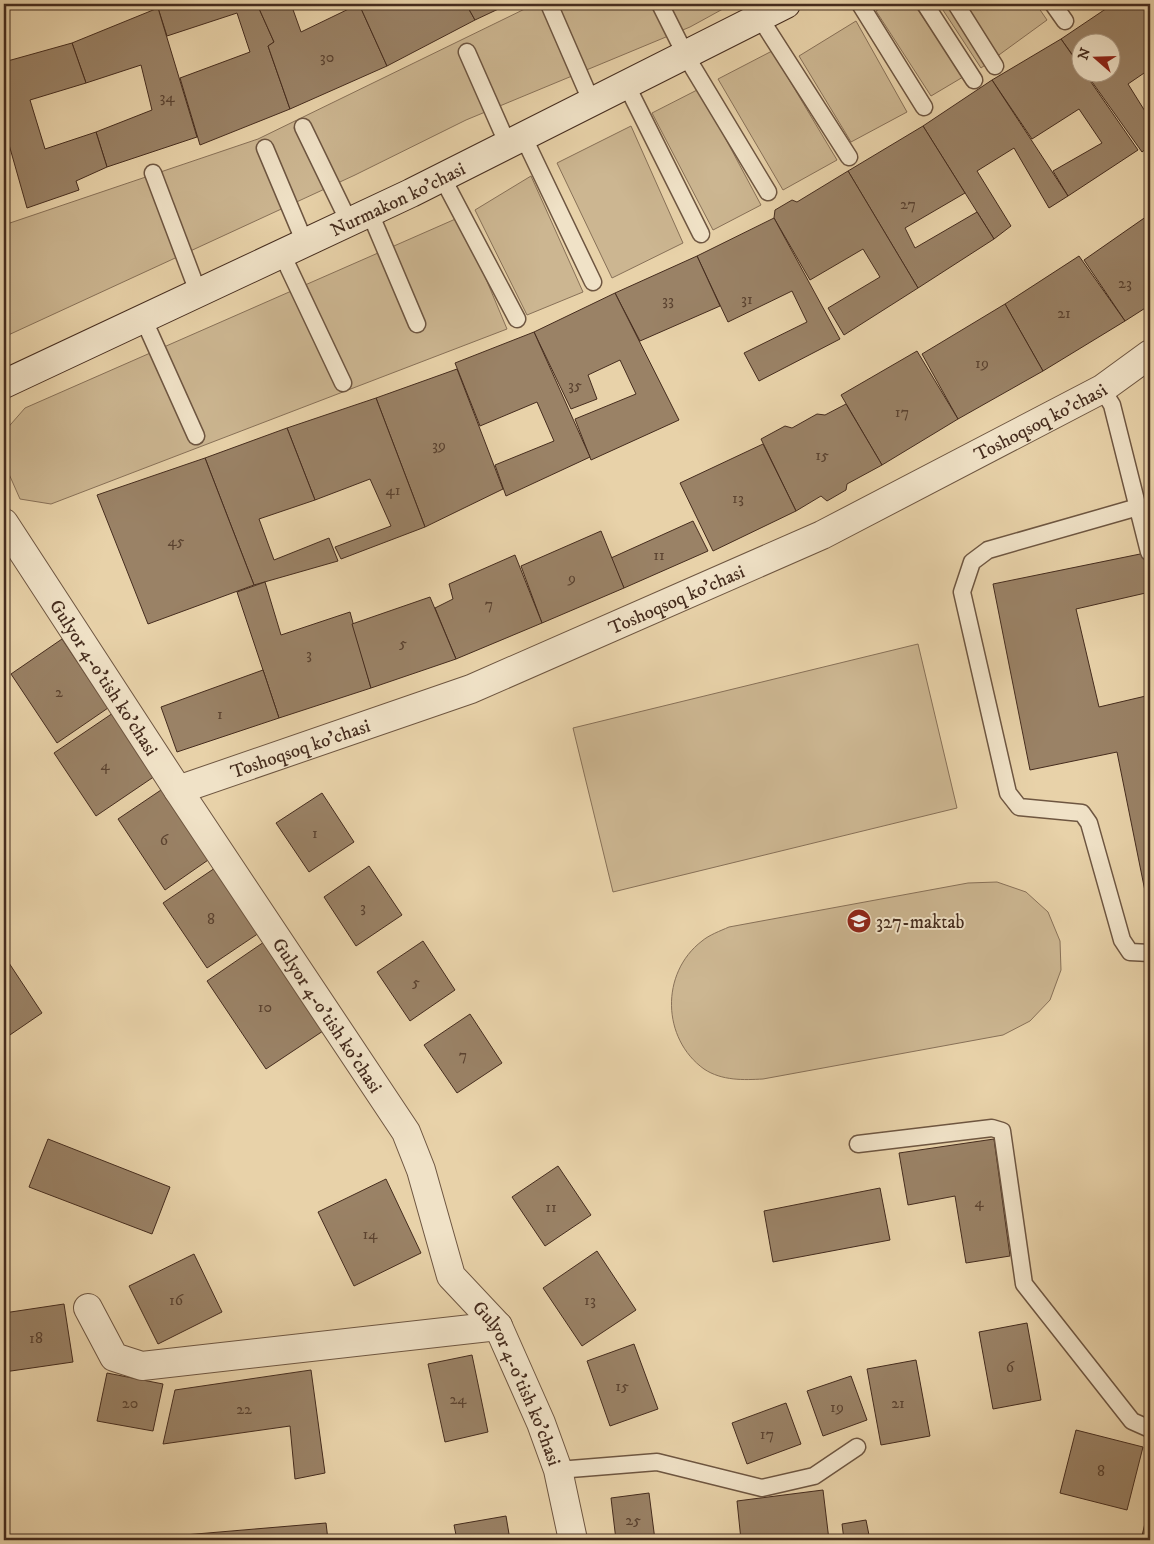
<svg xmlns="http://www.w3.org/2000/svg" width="1154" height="1544" font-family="'IM FELL DW Pica',serif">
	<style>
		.green { fill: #ccb691; stroke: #887158 }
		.building { fill: #9a8266; stroke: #452c1e }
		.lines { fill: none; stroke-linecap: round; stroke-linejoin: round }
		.lane-casing { stroke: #6e5641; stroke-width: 19 }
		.street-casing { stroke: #6e5641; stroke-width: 30 }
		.secondary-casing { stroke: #452c1e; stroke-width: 30 }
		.lane { stroke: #f0e2c7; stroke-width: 16 }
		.street { stroke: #f0e2c7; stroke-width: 28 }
		.secondary { stroke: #f0e2c7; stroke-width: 28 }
		.labels { text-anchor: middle; stroke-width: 4; stroke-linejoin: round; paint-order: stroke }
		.number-label { font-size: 16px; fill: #5a4230 }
		.street-label { font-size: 19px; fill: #452c1e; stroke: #f0e2c7 }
		.poi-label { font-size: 19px; fill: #452c1e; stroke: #f0e2c7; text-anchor: start }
	</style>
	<rect width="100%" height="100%" fill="#e8d2a9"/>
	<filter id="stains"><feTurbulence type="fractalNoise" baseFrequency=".004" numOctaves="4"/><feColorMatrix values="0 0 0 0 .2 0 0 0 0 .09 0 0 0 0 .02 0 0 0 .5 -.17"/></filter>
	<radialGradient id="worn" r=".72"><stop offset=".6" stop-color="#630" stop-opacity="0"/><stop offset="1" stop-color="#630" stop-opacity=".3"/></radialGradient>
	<!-- green -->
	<g class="green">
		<polygon points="535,4 732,4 690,27 466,120 355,175 4,337 4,225 258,139"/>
		<polygon points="888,4 914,4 963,77 931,96 876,11"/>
		<polygon points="939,4 1036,4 1047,20 981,68"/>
		<polygon points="856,21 907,112 851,142 799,56"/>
		<polygon points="772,51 837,160 783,190 718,79"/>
		<polygon points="699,89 761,205 713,230 652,113"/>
		<polygon points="631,126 683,243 612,278 557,163"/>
		<polygon points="531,176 583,292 527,315 475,210"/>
		<polygon points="460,217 507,329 51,504 20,499 5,465 4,432 25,408"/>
		<polygon points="918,644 957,808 613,892 573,728"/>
		<path d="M997,882L1026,892L1048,912L1060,941L1061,970L1050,1000L1030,1021L1003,1035L763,1079C744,1080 722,1081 704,1069C662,1039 660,973 702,941C709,935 720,931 729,927L968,883Z"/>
	</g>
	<!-- building -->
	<g class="building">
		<polygon points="169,4 257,4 274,42 268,46 290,109 200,145 180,78 250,52 237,13 167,36 158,8"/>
		<polygon points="257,4 291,4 301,32 359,4 387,66 290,109 268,46 274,42"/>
		<polygon points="359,4 466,4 475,20 387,66"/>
		<polygon points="466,4 509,4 475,20"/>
		<polygon points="1113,4 1150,4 1150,69 1128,84 1148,116 1150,115 1150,146 1142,152 1085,72 1112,72 1112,42 1082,42 1082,68 1061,39"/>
		<polygon points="158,8 197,137 107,167 96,132 152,110 141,65 86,83 72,43"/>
		<polygon points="1061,39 1082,69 1082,72 1084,72 1138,150 1068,196 1053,171 1102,143 1079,109 1032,139 992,80"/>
		<polygon points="72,43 86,83 30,100 45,149 96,132 107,167 76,181 79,190 27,208 4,127 4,62"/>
		<polygon points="992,80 1068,196 1049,208 1014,148 977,171 1011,226 994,239 923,126"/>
		<polygon points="923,126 965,193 905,228 915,248 977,212 994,239 918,288 848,171"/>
		<polygon points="848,171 918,288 844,335 828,308 880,277 863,249 810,280 774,218 775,210 792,200 797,202"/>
		<polygon points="1150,214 1150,305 1125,321 1084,260"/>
		<polygon points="774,218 840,339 759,381 744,353 807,322 792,291 728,322 697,256"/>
		<polygon points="697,256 720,306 640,341 615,293"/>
		<polygon points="1079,256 1125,321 1043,371 1005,304"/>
		<polygon points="615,293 679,420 591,460 575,419 636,394 620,360 588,375 597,399 571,409 534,332"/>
		<polygon points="1005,304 1043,371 958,419 922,354"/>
		<polygon points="534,332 590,457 506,496 495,465 554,441 537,402 480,426 455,363"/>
		<polygon points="917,351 958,419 882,465 841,395"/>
		<polygon points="457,369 503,489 425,527 376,398"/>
		<polygon points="376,398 425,527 341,559 335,547 391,526 370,479 315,500 287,428"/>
		<polygon points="846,404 882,465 847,484 846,490 827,501 821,496 796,511 761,439 785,426 792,428 817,414 825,415"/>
		<polygon points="287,428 315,500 259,519 274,560 329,538 338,561 254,585 205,458"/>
		<polygon points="763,444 796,511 713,551 680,483"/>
		<polygon points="205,458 254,585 148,624 97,495"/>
		<polygon points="693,521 708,551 624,588 611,558"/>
		<polygon points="601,531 624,588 542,623 521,566"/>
		<polygon points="1150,552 1150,592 1076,609 1099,707 1150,695 1150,916 1117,752 1030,770 993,584"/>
		<polygon points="515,555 542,623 456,659 435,608 453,599 449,584"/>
		<polygon points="265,582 281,635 350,612 371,688 279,718 237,592"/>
		<polygon points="430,597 456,659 371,688 352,624"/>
		<polygon points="62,639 108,708 57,743 11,674"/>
		<polygon points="263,670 279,718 177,752 161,707"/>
		<polygon points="113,713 155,776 96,816 54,753"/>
		<polygon points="164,788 211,858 165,890 118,819"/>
		<polygon points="322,793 354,842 309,872 276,823"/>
		<polygon points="369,866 402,915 356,946 324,897"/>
		<polygon points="215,868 259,933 207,968 163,903"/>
		<polygon points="423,941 455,990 410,1021 377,972"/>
		<polygon points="264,942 323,1031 266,1069 207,981"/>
		<polygon points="7,960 42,1013 4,1039 4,962"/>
		<polygon points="470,1014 502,1063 457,1093 424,1045"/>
		<polygon points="48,1139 170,1187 152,1234 29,1187"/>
		<polygon points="994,1139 1010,1256 966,1263 955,1196 908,1205 899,1153"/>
		<polygon points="558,1166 591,1215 545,1246 512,1197"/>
		<polygon points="386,1179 421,1253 354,1286 318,1212"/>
		<polygon points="880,1188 890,1240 773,1262 764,1211"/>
		<polygon points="4,1216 9,1217 4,1242"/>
		<polygon points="597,1251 636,1310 582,1346 543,1288"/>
		<polygon points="194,1254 222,1312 158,1344 129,1286"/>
		<polygon points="64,1304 73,1362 4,1372 4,1313"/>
		<polygon points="1027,1323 1041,1400 993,1409 979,1332"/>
		<polygon points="634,1344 658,1409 610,1426 587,1361"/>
		<polygon points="472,1355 488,1432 445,1442 428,1364"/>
		<polygon points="916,1360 930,1436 881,1445 867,1369"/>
		<polygon points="311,1370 325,1473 295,1479 290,1426 163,1444 175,1390"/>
		<polygon points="107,1373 163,1384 153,1431 97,1421"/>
		<polygon points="851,1376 867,1420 823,1436 807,1391"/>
		<polygon points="786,1403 801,1444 747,1464 732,1423"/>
		<polygon points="1076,1430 1143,1447 1127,1510 1060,1493"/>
		<polygon points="823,1490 829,1540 741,1540 737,1501"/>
		<polygon points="649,1493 655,1540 616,1540 611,1498"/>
		<polygon points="1150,1502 1150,1540 1141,1540"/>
		<polygon points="506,1516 510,1540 457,1540 454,1525"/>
		<polygon points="866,1520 870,1540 844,1540 842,1524"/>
		<polygon points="326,1523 328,1540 184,1540 184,1535"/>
	</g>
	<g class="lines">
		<defs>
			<g id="lane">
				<polyline points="549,4 592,103"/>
				<polyline points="660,4 686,56 768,192"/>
				<polyline points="860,4 924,107"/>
				<polyline points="925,4 974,80"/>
				<polyline points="956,4 995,66"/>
				<polyline points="1053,4 1065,21"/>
				<polyline points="760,18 849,157"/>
				<polyline points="467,52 508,145"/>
				<polyline points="627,86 701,234"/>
				<polyline points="303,127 349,222"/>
				<polyline points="524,138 593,282"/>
				<polyline points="265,148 305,243"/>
				<polyline points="153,173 198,292"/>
				<polyline points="442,177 517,319"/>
				<polyline points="370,213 417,324"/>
				<polyline points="282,254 343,383"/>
				<polyline points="143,318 196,436"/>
				<polyline points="1102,389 1112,405 1149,552"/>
				<polyline points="1138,507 988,550 972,562 962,592 1008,793 1019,807 1082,813 1089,823 1122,940 1130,952 1150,953"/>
				<polyline points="858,1144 992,1128 1002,1131 1024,1284 1132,1421 1150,1429"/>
				<polyline points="558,1470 657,1462 762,1488 814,1476 857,1447"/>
			</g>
			<g id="street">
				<path id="s1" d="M4,523L178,790L406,1132L421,1170L451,1276L498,1326L541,1423L558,1470L573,1540"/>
				<path id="s2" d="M178,790L471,689L822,535L1102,389L1150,354"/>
				<polyline points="88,1308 114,1357 142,1366 498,1326"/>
			</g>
			<g id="secondary">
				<path id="s3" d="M4,384L411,193L786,4"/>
			</g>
		</defs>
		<!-- lane casing -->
		<use href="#lane" class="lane-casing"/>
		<!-- street casing -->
		<use href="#street" class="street-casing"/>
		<!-- secondary casing -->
		<use href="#secondary" class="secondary-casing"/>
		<!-- lane -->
		<use href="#lane" class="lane"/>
		<!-- street -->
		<use href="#street" class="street"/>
		<!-- secondary -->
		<use href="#secondary" class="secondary"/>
	</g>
	<!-- icons -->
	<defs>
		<symbol id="school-disc" viewBox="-11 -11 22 22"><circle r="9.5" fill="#8f2418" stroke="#f0e2c7"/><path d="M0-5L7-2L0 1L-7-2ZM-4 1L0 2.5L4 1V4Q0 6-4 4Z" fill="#fff"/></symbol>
	</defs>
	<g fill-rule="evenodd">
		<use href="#school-disc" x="845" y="907" width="28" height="28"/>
	</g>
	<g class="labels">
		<!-- number labels -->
		<g class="number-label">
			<text x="327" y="62">30</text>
			<text x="167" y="102">34</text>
			<text x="908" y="209">27</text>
			<text x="1125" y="288">23</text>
			<text x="747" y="304">31</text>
			<text x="668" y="305">33</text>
			<text x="1064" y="318">21</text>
			<text x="982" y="368">19</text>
			<text x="575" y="390">35</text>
			<text x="902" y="417">17</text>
			<text x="439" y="450">39</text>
			<text x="822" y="460">15</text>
			<text x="393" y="495">41</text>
			<text x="738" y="503">13</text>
			<text x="176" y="546">45</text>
			<text x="659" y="560">11</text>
			<text x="572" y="583">9</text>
			<text x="489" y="609">7</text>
			<text x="403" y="648">5</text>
			<text x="309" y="659">3</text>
			<text x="59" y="697">2</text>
			<text x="220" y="719">1</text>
			<text x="105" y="770">4</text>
			<text x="315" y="838">1</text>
			<text x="164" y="845">6</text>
			<text x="363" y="912">3</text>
			<text x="211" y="924">8</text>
			<text x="416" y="987">5</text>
			<text x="265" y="1012">10</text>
			<text x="463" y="1060">7</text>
			<text x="979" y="1207">4</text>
			<text x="551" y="1212">11</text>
			<text x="370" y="1239">14</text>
			<text x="176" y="1305">16</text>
			<text x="590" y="1305">13</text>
			<text x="36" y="1343">18</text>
			<text x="1010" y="1372">6</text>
			<text x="622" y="1391">15</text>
			<text x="458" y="1404">24</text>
			<text x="130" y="1408">20</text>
			<text x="898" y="1408">21</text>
			<text x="837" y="1412">19</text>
			<text x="244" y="1414">22</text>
			<text x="767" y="1439">17</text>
			<text x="1101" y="1476">8</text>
			<text x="633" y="1525">25</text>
		</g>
		<!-- street labels -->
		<g class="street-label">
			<text dy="7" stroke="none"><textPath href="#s3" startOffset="435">Nurmakon ko'chasi</textPath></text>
			<text dy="7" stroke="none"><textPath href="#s2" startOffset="939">Toshoqsoq ko'chasi</textPath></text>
			<text dy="7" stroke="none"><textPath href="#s2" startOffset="534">Toshoqsoq ko'chasi</textPath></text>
			<text dy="7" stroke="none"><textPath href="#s1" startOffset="184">Gulyor 4-o'tish ko'chasi</textPath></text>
			<text dy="7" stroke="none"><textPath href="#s2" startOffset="129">Toshoqsoq ko'chasi</textPath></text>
			<text dy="7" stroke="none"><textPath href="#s1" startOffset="589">Gulyor 4-o'tish ko'chasi</textPath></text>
			<text dy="7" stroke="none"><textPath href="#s1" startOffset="1009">Gulyor 4-o'tish ko'chasi</textPath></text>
		</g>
		<!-- poi labels -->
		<g class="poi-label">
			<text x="876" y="928">327-maktab</text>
		</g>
	</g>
	<!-- margin -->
	<rect width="1154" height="1544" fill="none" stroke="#e8d2a9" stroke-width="20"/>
	<rect x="5" y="5" width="1144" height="1534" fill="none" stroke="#452c1e" stroke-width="2.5"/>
	<rect x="10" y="10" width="1134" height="1524" fill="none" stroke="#452c1e"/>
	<!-- north arrow -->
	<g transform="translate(1096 58) rotate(290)"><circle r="24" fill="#f0e2c7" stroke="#ac9983"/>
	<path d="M0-4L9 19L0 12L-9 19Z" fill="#8f2418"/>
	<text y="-8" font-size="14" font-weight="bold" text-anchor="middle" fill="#452c1e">N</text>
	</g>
	<rect width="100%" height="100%" filter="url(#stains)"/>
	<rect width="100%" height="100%" fill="url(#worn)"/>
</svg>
